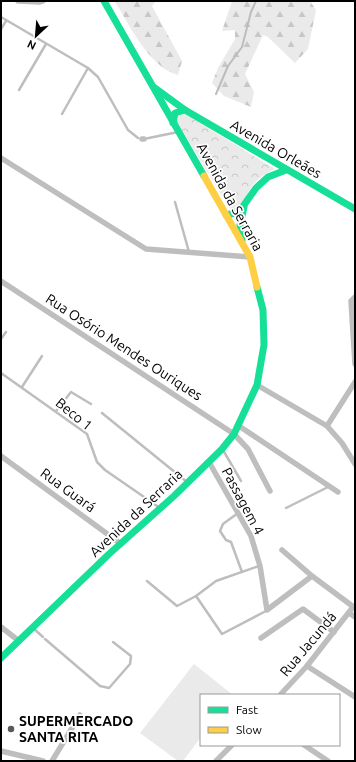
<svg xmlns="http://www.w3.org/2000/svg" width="356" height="762" font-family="Ubuntu,sans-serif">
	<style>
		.forest { fill: url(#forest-firs) }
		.park { fill: url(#park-crowns) }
		.pitch { fill: #eaeaea }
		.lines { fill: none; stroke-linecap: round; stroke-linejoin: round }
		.stream { stroke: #bcbcbc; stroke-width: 2 }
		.lane { stroke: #bebebe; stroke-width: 2.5 }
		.street { stroke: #bebebe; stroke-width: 5.5 }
		.fast { stroke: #16e098; stroke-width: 7 }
		.slow { stroke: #ffcf43; stroke-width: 7 }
		.poi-dot { fill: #595959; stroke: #fff; stroke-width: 1.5 }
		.labels { text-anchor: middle; stroke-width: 3.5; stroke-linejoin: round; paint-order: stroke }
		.street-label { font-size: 14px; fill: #000; stroke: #fff }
		.poi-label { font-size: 14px; font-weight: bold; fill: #000; stroke: #fff; text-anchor: start }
	</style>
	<defs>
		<pattern id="forest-firs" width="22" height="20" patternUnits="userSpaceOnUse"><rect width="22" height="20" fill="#eaeaea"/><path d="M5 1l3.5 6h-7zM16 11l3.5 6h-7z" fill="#c7c7c7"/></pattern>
		<pattern id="park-crowns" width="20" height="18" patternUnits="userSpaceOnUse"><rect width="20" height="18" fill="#eaeaea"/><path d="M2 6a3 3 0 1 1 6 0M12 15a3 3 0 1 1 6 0" fill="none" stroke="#c7c7c7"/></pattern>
	</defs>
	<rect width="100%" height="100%" fill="#fff"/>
	<!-- forest -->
	<g class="forest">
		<path d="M115,1H156L152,6L182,61L178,75C150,68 129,25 115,1Z"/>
		<polygon points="232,1 310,1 316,10 308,49 295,63 268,37 263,35 245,74 254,92 251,107 224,96 212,83 218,68 235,39 235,30 222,31"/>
	</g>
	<!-- park -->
	<path class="park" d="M185,114L275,169C267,173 258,178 252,186C246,194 244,207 233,211L230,209L177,122L178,116Z"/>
	<!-- pitch -->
	<polygon class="pitch" points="194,664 233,695 201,695 201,737 183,761 178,761 140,733"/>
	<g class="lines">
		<!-- stream -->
		<polyline class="stream" points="216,94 228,66 242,47 251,12 256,1"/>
		<!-- lane -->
		<g class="lane">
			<polyline points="1,17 88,68 98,77 128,130 138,138"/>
			<polyline points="1,29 6,21"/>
			<polyline points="19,90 46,44"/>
			<polyline points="62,114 88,68"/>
			<polyline points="144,139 178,132"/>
			<polyline points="175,202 189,252"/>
			<polyline points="1,339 6,332"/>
			<polyline points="1,373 87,434 97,462 105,470 160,508"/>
			<polyline points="22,387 42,356"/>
			<polyline points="56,411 71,392 91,404"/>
			<polyline points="102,413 187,482"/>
			<polyline points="223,450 241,481"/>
			<polyline points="286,508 328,487"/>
			<polyline points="238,513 223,524 220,531 226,540 231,542 242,572"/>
			<polyline points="147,581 177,606 196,596 222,634 266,611"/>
			<polyline points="196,596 216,581 259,566"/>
			<polyline points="33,628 43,637"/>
			<polyline points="45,639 100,686 109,688 130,664 131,656 113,642"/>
		</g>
		<!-- street -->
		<g class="street">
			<polyline points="18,1 40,2 43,1"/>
			<polyline points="142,139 144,139"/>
			<polyline points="1,158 146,249 250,257"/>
			<polyline points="1,281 234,434 248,449 270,491"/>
			<polyline points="355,297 351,301 355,364"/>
			<polyline points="257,385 327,426 342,443 355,464"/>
			<polyline points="239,426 338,492"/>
			<polyline points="327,426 355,382"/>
			<polyline points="1,456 121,544"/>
			<polyline points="209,462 251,536 260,566 267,610 312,576 355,608"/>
			<polyline points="282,550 312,576"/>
			<polyline points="349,613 355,617"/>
			<polyline points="1,627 19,641"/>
			<polyline points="261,638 303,609 334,632"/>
			<polyline points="307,666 355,697"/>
			<polyline points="280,695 307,666 353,607"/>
			<polyline points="304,745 328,761"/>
			<polyline points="1,751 43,761"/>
			<polyline points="52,761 80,715"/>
			<polyline points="216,761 232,745"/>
		</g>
		<!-- fast -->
		<g class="fast">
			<polyline points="104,1 204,176"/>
			<polyline points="155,88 185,110 355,209"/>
			<polyline points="173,123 175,113 185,110"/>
			<polyline points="226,215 239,212 256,188 268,177 286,170"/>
			<polyline points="242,240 240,225 244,207"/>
			<polyline points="1,658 109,554 174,496 222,449 234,434 257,385 264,345 263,310 257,287"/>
		</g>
		<!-- slow -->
		<polyline class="slow" points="204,176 250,257 257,287"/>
	</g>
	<!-- markers -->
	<circle class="poi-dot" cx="11" cy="729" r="4"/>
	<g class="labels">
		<!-- street labels -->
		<g class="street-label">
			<text transform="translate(276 149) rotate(30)" y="5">Avenida Orleães</text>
			<text transform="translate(230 197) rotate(61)" y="5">Avenida da Serraria</text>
			<text transform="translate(124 347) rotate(33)" y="5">Rua Osório Mendes Ouriques</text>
			<text transform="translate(74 414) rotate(39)" y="5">Beco 1</text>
			<text transform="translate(68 490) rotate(36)" y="5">Rua Guará</text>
			<text transform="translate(243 501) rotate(62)" y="5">Passagem 4</text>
			<text transform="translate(136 513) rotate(-43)" y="5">Avenida da Serraria</text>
			<text transform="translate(308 644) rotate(-50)" y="5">Rua Jacundá</text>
		</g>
		<!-- poi labels -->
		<g class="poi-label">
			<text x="19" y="726">SUPERMERCADO<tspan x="19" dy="16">SANTA RITA</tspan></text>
		</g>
	</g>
	<!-- border -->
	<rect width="356" height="762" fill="none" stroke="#000000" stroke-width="4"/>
	<!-- legend -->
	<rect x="200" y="694" width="140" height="52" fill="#ffffff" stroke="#999999"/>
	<rect x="208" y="707" width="20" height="6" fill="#16e098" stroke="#999999"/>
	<text x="236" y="714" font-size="12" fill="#000000">Fast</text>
	<rect x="208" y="727" width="20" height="6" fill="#ffcf43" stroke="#999999"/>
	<text x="236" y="734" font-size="12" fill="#000000">Slow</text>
	<!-- north arrow -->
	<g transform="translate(36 36) rotate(206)" stroke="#ffffff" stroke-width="3" paint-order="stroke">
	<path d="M0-3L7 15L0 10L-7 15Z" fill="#000000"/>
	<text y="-6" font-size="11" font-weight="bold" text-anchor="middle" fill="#000000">N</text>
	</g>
</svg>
